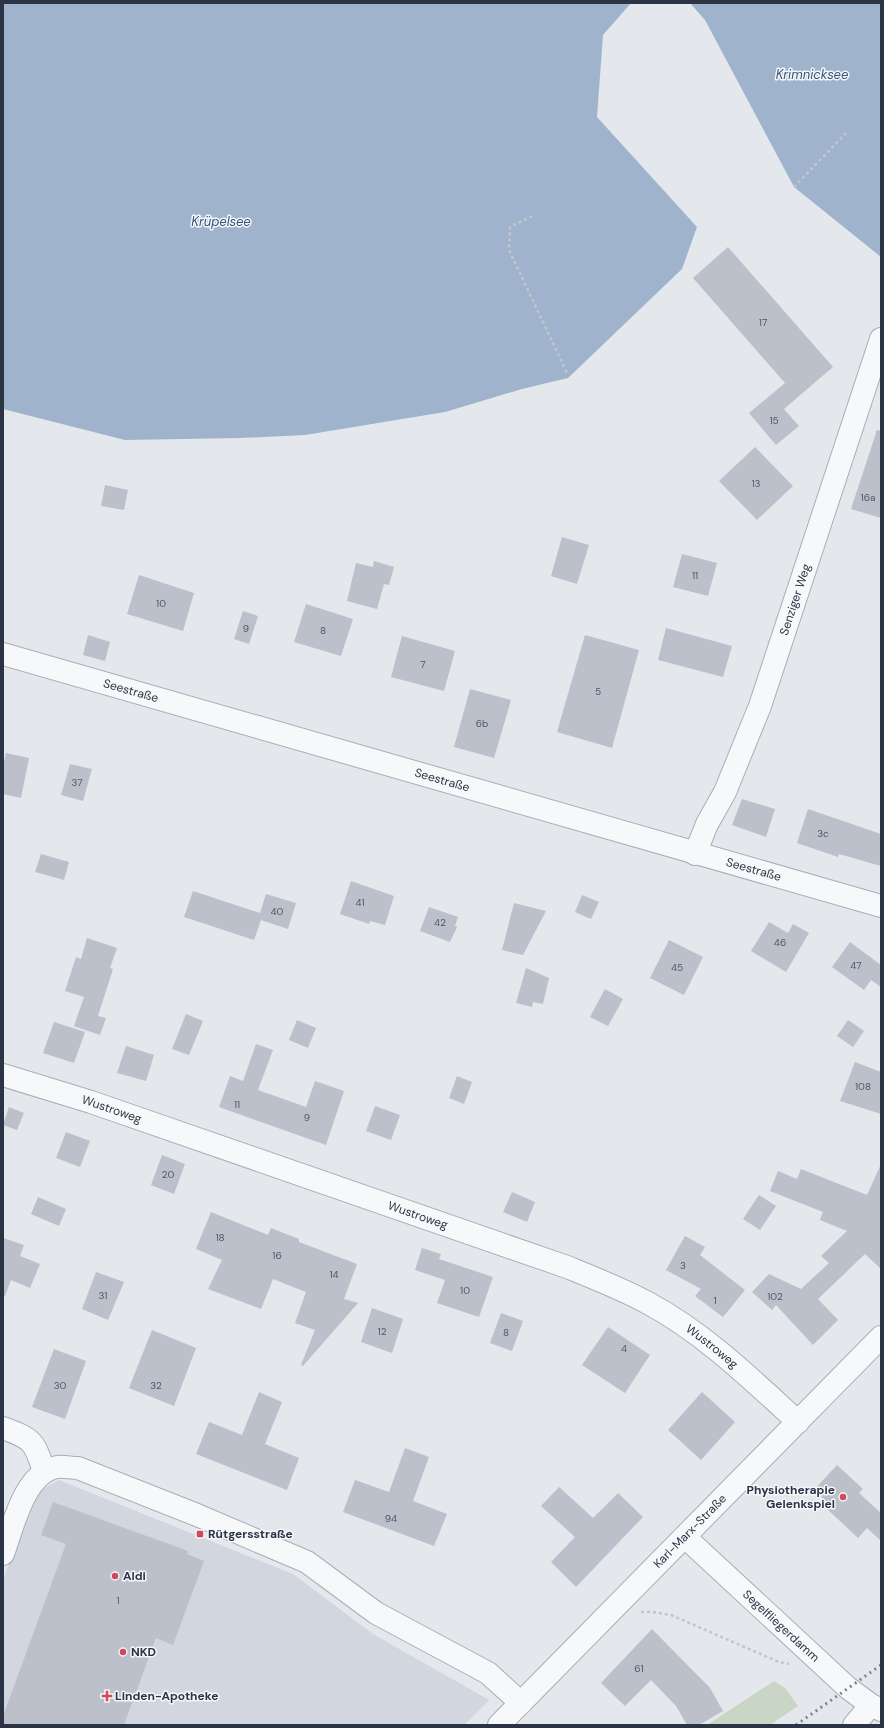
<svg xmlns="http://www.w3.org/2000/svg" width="884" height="1728" font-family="'DM Sans',sans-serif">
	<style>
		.built { fill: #d2d6de }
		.green { fill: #c9d6c5 }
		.water { fill: #9fb4cc }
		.building { fill: #bbc0ca }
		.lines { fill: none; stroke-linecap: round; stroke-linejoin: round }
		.minor-casing { stroke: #a9aeb7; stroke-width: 24 }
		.tertiary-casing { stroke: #a9aeb7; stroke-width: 24 }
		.path { stroke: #c2c5cb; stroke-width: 2.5; stroke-dasharray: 3 3; stroke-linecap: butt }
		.minor { stroke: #f7f8fa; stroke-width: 22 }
		.tertiary { stroke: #f7f8fa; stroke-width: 22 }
		.rail { stroke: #7d8696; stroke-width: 3; stroke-dasharray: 2 4; stroke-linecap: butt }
		.poi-dot { fill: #d1495b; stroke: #f4f6f9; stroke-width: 1.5 }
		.labels { text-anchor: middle; stroke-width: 3; stroke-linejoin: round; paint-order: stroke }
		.number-label { font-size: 10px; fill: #4f5766 }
		.street-label { font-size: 12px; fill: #2b3445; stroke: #f4f6f9 }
		.poi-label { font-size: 12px; font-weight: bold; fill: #2b3445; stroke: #f4f6f9; text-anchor: start }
		.water-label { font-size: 13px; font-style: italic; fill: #34527a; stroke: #f4f6f9 }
	</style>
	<rect width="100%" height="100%" fill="#e4e7ec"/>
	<!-- built -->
	<polygon class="built" points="59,1480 293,1574 373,1634 489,1700 464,1725 3,1725 3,1580 34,1494"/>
	<!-- green -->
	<polygon class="green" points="774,1681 785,1688 798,1706 770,1725 707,1725"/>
	<!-- water -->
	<g class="water">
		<polygon points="3,3 631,3 603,35 597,117 697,227 682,269 568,378 522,389 445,412 305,435 241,438 125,440 3,409"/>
		<polygon points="690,3 881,3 881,257 794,187 705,20"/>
	</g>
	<!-- building -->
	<g class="building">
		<polygon points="728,247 833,367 784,409 799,426 776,445 749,413 785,383 693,278"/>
		<polygon points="877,430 881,431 881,518 851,509"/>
		<polygon points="755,447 793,486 757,520 719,481"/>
		<polygon points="105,485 128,490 124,510 101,506"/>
		<polygon points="562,537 589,545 577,584 551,576"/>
		<polygon points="682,554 717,563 708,596 673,587"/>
		<polygon points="374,561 394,567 389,585 384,584 377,609 347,601 356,563 373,567"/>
		<polygon points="139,575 194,593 183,631 127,614"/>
		<polygon points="306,604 353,619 341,656 294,642"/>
		<polygon points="243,611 258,616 249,644 234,639"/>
		<polygon points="666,628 732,646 723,677 658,660"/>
		<polygon points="88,635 110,642 105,661 83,655"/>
		<polygon points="585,635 639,650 612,748 557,732"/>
		<polygon points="402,636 455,651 444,691 391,677"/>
		<polygon points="470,689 511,700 494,758 454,747"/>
		<polygon points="6,753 29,758 21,798 3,794 3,767"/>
		<polygon points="70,764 92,769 83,801 61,795"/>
		<polygon points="742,799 775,809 766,837 732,825"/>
		<polygon points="808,809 881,834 881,866 839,854 838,857 797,843"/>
		<polygon points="41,854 69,862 64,880 35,872"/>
		<polygon points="351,881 394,896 385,925 370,921 369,924 340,914"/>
		<polygon points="193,891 260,913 266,894 296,903 288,929 261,920 254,940 184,917"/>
		<polygon points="582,895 599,902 591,919 575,912"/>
		<polygon points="514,903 546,911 523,955 502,950"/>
		<polygon points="429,907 458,917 455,926 457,927 450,942 420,931"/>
		<polygon points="769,922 788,933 793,924 809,933 786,972 751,951"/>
		<polygon points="87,938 117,948 110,968 113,969 98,1016 106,1018 100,1035 74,1026 84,997 65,991 76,957 81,959"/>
		<polygon points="669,940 703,957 684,995 650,978"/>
		<polygon points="850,942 881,965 881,987 871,980 864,990 832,967"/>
		<polygon points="526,968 549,978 543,1004 533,1002 532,1007 516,1003"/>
		<polygon points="605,989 623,999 608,1026 590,1017"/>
		<polygon points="186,1014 203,1021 189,1055 172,1049"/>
		<polygon points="297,1020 316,1028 308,1048 289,1040"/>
		<polygon points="848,1020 864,1031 853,1047 837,1036"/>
		<polygon points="54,1022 85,1032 74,1063 43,1053"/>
		<polygon points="256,1044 273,1050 258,1090 306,1107 315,1081 344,1091 326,1145 219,1107 230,1076 243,1081"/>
		<polygon points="126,1046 154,1055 146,1081 117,1073"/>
		<polygon points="855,1062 881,1072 881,1114 840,1101"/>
		<polygon points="457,1076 472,1082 464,1104 449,1098"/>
		<polygon points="375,1106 400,1115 391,1140 366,1131"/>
		<polygon points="9,1107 24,1113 17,1130 3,1125"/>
		<polygon points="66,1132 90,1141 80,1167 56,1158"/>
		<polygon points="162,1155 185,1164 174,1194 151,1185"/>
		<polygon points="881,1164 881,1269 865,1254 818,1299 838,1320 813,1345 776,1305 772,1310 752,1292 769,1274 801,1289 829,1263 821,1256 847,1231 820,1220 823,1212 770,1191 778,1171 797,1179 801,1169 867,1195"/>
		<polygon points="512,1192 535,1202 527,1222 503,1212"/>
		<polygon points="759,1195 776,1206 760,1230 743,1219"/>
		<polygon points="38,1197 66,1209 59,1226 31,1214"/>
		<polygon points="211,1212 268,1235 271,1228 299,1239 299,1242 357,1264 344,1299 358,1303 303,1366 301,1365 315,1330 295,1323 306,1292 273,1279 261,1309 208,1289 222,1260 196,1249"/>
		<polygon points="685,1236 705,1247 700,1255 745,1290 723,1317 695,1296 701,1289 666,1270"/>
		<polygon points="3,1238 24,1245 20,1256 40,1264 30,1288 11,1280 5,1296 3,1296"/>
		<polygon points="422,1248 441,1254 439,1259 493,1277 479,1317 437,1303 445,1280 415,1270"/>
		<polygon points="96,1272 124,1282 108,1320 82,1309"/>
		<polygon points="372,1308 403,1319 392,1353 361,1342"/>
		<polygon points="501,1313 523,1321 512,1351 490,1343"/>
		<polygon points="608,1327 650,1355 625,1393 582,1365"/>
		<polygon points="152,1330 196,1348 174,1406 129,1388"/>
		<polygon points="54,1349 86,1361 65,1419 32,1407"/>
		<polygon points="259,1392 282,1402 265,1444 299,1458 287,1490 196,1454 209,1422 242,1435"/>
		<polygon points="702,1392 735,1422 701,1460 668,1430"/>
		<polygon points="405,1448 429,1457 413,1501 447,1514 434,1546 343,1512 355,1480 389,1492"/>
		<polygon points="837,1465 863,1489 859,1493 881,1513 881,1541 867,1528 858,1538 824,1506 827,1502 814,1490"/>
		<polygon points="559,1487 593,1518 618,1493 643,1517 576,1587 551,1562 575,1537 541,1506"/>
		<polygon points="53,1502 188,1551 187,1554 204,1561 173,1645 156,1638 124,1725 3,1725 3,1716 66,1544 41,1535"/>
		<polygon points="652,1629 710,1688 723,1711 699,1725 687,1725 676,1706 651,1680 625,1706 601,1683"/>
	</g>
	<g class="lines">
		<defs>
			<g id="minor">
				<path id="s1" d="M3,654L881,906"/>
				<path id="s2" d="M695,854L707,824L725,792L760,706L881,339"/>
				<path id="s3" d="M3,1075L91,1102L567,1267C594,1278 622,1289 648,1303C704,1333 751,1379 798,1422"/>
				<path d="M3,1428C33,1439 34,1441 44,1471"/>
				<path d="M3,1554C13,1527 24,1473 57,1467C63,1466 71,1468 78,1468L197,1515L307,1562L376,1613L488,1673L521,1703"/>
				<polyline points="854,1725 871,1705"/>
			</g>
			<g id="tertiary">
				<path id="s4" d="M685,1537L848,1688L871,1705L881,1710"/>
				<path id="s5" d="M499,1725L881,1337"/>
			</g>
		</defs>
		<!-- minor casing -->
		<use href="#minor" class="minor-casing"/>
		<!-- tertiary casing -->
		<use href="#tertiary" class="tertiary-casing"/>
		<!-- path -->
		<g class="path">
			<polyline points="794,187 848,131"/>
			<polyline points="532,216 510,227 509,250 568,375"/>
			<polyline points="641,1612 653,1612 671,1615 779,1662 789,1664"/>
		</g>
		<!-- minor -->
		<use href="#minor" class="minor"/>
		<!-- tertiary -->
		<use href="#tertiary" class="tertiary"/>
		<!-- rail -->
		<polyline class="rail" points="796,1725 881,1665"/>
	</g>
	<!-- markers -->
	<g class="poi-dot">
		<circle cx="843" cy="1497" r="4"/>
		<rect x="196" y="1530" width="8" height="8" rx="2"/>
		<circle cx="115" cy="1576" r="4"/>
		<circle cx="123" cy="1652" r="4"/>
		<path d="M105 1690h4v4h4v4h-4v4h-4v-4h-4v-4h4z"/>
	</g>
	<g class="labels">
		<!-- number labels -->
		<g class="number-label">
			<text x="763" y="326">17</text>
			<text x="774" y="424">15</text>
			<text x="756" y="487">13</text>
			<text x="868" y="501">16a</text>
			<text x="695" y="579">11</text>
			<text x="161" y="607">10</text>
			<text x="246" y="632">9</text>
			<text x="323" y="634">8</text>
			<text x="423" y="668">7</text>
			<text x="598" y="695">5</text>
			<text x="482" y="727">6b</text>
			<text x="77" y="786">37</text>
			<text x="823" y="837">3c</text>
			<text x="360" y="906">41</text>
			<text x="277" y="915">40</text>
			<text x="440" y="926">42</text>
			<text x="780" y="946">46</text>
			<text x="856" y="969">47</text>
			<text x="677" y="971">45</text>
			<text x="863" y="1090">108</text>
			<text x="237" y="1108">11</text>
			<text x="307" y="1121">9</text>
			<text x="168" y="1178">20</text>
			<text x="220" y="1241">18</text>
			<text x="277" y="1259">16</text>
			<text x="683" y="1269">3</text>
			<text x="334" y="1278">14</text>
			<text x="465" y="1294">10</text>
			<text x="103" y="1299">31</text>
			<text x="775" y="1300">102</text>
			<text x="715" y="1304">1</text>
			<text x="382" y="1335">12</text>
			<text x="506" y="1336">8</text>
			<text x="624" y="1352">4</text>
			<text x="60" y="1389">30</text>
			<text x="156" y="1389">32</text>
			<text x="391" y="1522">94</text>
			<text x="118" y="1604">1</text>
			<text x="639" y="1672">61</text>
		</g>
		<!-- street labels -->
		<g class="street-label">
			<text dy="4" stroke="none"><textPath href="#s2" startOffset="274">Senziger Weg</textPath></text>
			<text dy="4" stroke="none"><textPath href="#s1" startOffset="133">Seestraße</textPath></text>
			<text dy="4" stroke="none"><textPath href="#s1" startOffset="457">Seestraße</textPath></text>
			<text dy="4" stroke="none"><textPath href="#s1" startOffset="781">Seestraße</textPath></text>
			<text dy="4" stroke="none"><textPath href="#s3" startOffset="114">Wustroweg</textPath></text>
			<text dy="4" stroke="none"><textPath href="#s3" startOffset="438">Wustroweg</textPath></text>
			<text dy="4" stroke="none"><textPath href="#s3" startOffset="762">Wustroweg</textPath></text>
			<text dy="4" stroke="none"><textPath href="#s5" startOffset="272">Karl-Marx-Straße</textPath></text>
			<text dy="4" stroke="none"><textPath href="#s4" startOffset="131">Segelfliegerdamm</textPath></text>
		</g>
		<!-- poi labels -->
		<g class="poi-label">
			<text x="835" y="1494" text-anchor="end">Physiotherapie<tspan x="835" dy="14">Gelenkspiel</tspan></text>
			<text x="208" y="1538">Rütgersstraße</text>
			<text x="123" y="1580">Aldi</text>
			<text x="131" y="1656">NKD</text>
			<text x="115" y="1700">Linden-Apotheke</text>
		</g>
		<!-- water labels -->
		<g class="water-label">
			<text x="812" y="79">Krimnicksee</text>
			<text x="221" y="226">Krüpelsee</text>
		</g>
	</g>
	<!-- border -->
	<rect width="884" height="1728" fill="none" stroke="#2b3445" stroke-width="8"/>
</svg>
